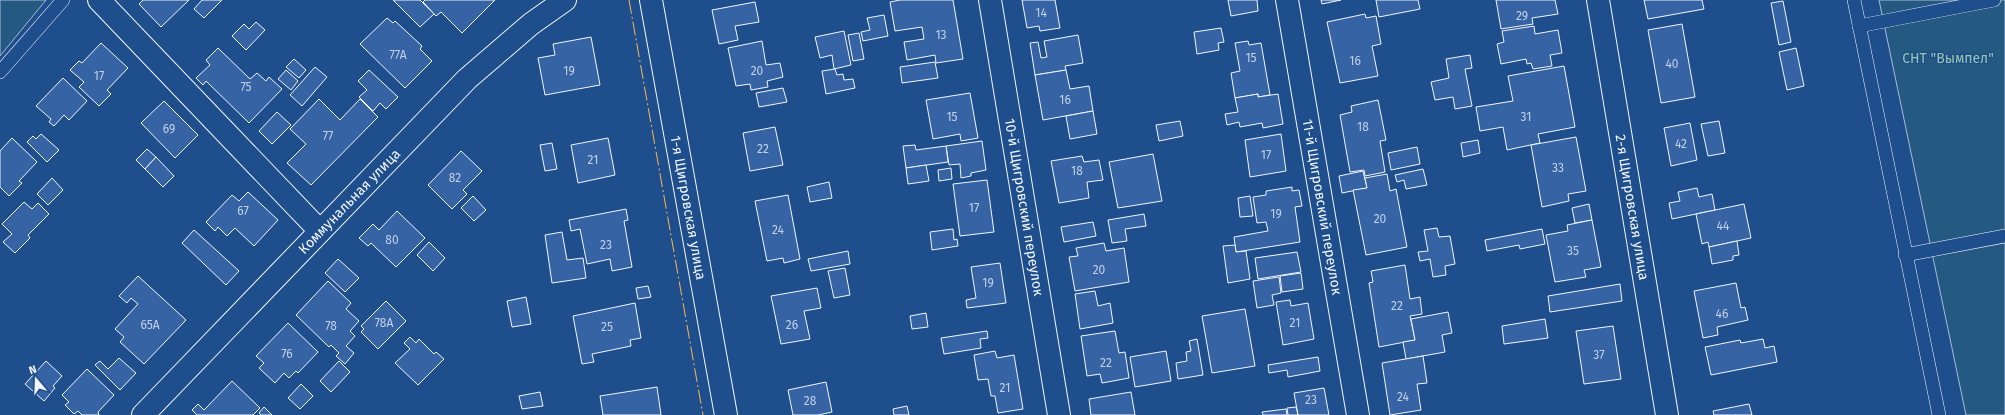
<svg xmlns="http://www.w3.org/2000/svg" width="2005" height="415" font-family="'Fira Sans',sans-serif">
	<style>
		.green { fill: #245a82; stroke: #a8bbd7 }
		.building { fill: #3563a3; stroke: #f2f6ff }
		.lines { fill: none; stroke-linecap: round; stroke-linejoin: round }
		.lane-casing { stroke: #f2f6ff; stroke-width: 14 }
		.street-casing { stroke: #f2f6ff; stroke-width: 24 }
		.secondary-casing { stroke: #f2f6ff; stroke-width: 24 }
		.lane { stroke: #1f4e8c; stroke-width: 13 }
		.street { stroke: #1f4e8c; stroke-width: 22 }
		.secondary { stroke: #1f4e8c; stroke-width: 22 }
		.power { stroke: #ffb74d; stroke-width: 1; stroke-dasharray: 14 3 2 3; stroke-linecap: butt }
		.labels { text-anchor: middle; stroke-width: 3; stroke-linejoin: round; paint-order: stroke }
		.number-label { font-size: 12px; fill: #c3d1e8 }
		.park-label { font-size: 14px; fill: #97c8a6; stroke: #1f4e8c }
		.street-label { font-size: 14px; fill: #f2f6ff; stroke: #1f4e8c }
	</style>
	<rect width="100%" height="100%" fill="#1f4e8c"/>
	<!-- green -->
	<g class="green">
		<polygon points="0,0 46,0 0,56"/>
		<polygon points="1879,0 2005,0 2005,415 1966,415"/>
	</g>
	<!-- building -->
	<g class="building">
		<polygon points="143,0 189,0 161,27 139,4"/>
		<polygon points="202,0 222,0 204,18 194,9"/>
		<polygon points="393,0 420,0 434,14 420,27"/>
		<polygon points="425,0 495,0 462,33 441,12 436,16 423,2"/>
		<polygon points="900,0 953,0 963,59 936,63 935,55 907,60 904,42 924,39 922,27 895,31 890,2"/>
		<polygon points="1022,0 1055,0 1060,28 1040,31 1039,26 1027,28"/>
		<polygon points="1228,0 1257,0 1258,11 1231,16"/>
		<polygon points="1321,0 1341,0 1322,4"/>
		<polygon points="1376,0 1418,0 1420,9 1379,17"/>
		<polygon points="1496,0 1555,0 1558,14 1532,18 1533,24 1501,29"/>
		<polygon points="1644,0 1702,0 1704,9 1648,19"/>
		<polygon points="1783,1 1791,42 1779,45 1771,3"/>
		<polygon points="755,2 759,22 735,26 738,40 719,44 712,10"/>
		<polygon points="1365,14 1366,18 1376,16 1381,44 1372,46 1378,76 1340,83 1327,22"/>
		<polygon points="884,15 888,36 863,41 861,32 870,30 867,18"/>
		<polygon points="387,18 393,23 395,21 422,46 420,49 432,61 405,88 360,44"/>
		<polygon points="256,22 265,30 246,50 232,36 244,24 249,29"/>
		<polygon points="1682,24 1695,97 1661,103 1648,30"/>
		<polygon points="1534,26 1535,34 1558,30 1562,53 1550,55 1552,66 1533,69 1531,63 1527,64 1526,59 1501,64 1497,44 1504,42 1502,31"/>
		<polygon points="1221,28 1224,42 1218,43 1219,50 1197,54 1194,32"/>
		<polygon points="844,31 851,65 834,69 832,55 820,58 815,37"/>
		<polygon points="859,33 864,59 853,61 848,35"/>
		<polygon points="1078,35 1083,63 1065,66 1066,70 1035,75 1030,43 1038,42 1041,58 1047,57 1044,41"/>
		<polygon points="591,37 600,85 545,95 538,58 555,55 553,44"/>
		<polygon points="762,41 766,65 780,63 783,77 767,81 768,87 751,90 750,84 736,86 728,48"/>
		<polygon points="1248,41 1249,45 1261,43 1270,95 1258,97 1258,94 1235,98 1231,73 1240,71 1235,43"/>
		<polygon points="101,43 128,68 107,90 111,94 99,106 79,87 84,82 70,70 79,61 82,63"/>
		<polygon points="218,48 250,79 257,73 266,81 269,77 282,89 249,123 206,81 203,85 196,78 210,65 206,60"/>
		<polygon points="1796,48 1804,86 1787,90 1779,52"/>
		<polygon points="1470,55 1472,68 1465,69 1472,106 1455,109 1453,97 1435,100 1431,82 1449,78 1446,59"/>
		<polygon points="294,59 306,70 299,78 286,67"/>
		<polygon points="935,62 938,78 902,83 900,67"/>
		<polygon points="1564,66 1575,127 1538,134 1540,143 1507,150 1503,127 1480,131 1476,107 1513,101 1508,76"/>
		<polygon points="315,67 327,77 302,106 290,95"/>
		<polygon points="835,69 837,75 843,74 844,80 853,79 855,88 826,94 822,71"/>
		<polygon points="286,70 298,81 291,90 278,79"/>
		<polygon points="369,70 398,97 386,109 380,103 373,111 359,97 367,90 358,81"/>
		<polygon points="1066,70 1070,89 1089,86 1093,111 1043,120 1035,75"/>
		<polygon points="63,78 87,101 69,120 64,115 54,126 49,122 51,119 36,106"/>
		<polygon points="783,88 787,102 759,107 756,93"/>
		<polygon points="970,93 978,138 961,141 960,134 933,139 926,100"/>
		<polygon points="1258,94 1258,97 1278,94 1283,124 1263,128 1262,123 1240,127 1239,122 1227,125 1225,114 1238,112 1235,98"/>
		<polygon points="319,99 340,120 360,99 378,117 311,185 287,163 306,144 290,129"/>
		<polygon points="1378,100 1386,140 1380,141 1385,172 1365,176 1364,170 1350,172 1340,115 1352,112 1351,106"/>
		<polygon points="164,101 198,135 175,158 141,123"/>
		<polygon points="1093,111 1097,134 1070,139 1066,116"/>
		<polygon points="277,112 291,125 272,144 259,131"/>
		<polygon points="1180,121 1183,136 1159,141 1156,125"/>
		<polygon points="1719,121 1725,153 1708,156 1701,124"/>
		<polygon points="1690,123 1697,160 1671,166 1664,128"/>
		<polygon points="775,127 783,165 750,171 743,133"/>
		<polygon points="41,134 59,150 47,162 27,142 33,136 36,139"/>
		<polygon points="1281,134 1286,171 1250,177 1245,140"/>
		<polygon points="1576,137 1586,191 1568,194 1569,201 1542,207 1531,145"/>
		<polygon points="12,138 37,162 19,181 22,183 9,196 0,187 0,151"/>
		<polygon points="608,138 615,175 578,183 571,145"/>
		<polygon points="1478,140 1480,153 1463,157 1461,143"/>
		<polygon points="982,141 986,170 971,173 971,176 961,178 960,164 949,165 946,146"/>
		<polygon points="552,143 557,169 545,171 540,145"/>
		<polygon points="915,145 916,150 946,146 948,162 906,168 903,146"/>
		<polygon points="1417,147 1420,164 1391,170 1388,153"/>
		<polygon points="147,149 156,157 145,169 136,160"/>
		<polygon points="461,151 482,171 463,190 467,194 452,209 428,185"/>
		<polygon points="1153,154 1162,201 1118,208 1109,162"/>
		<polygon points="1082,156 1084,162 1099,160 1103,180 1087,182 1089,198 1059,203 1051,161"/>
		<polygon points="156,157 174,176 163,187 145,169"/>
		<polygon points="926,165 929,181 908,184 906,168"/>
		<polygon points="951,168 952,179 939,181 938,170"/>
		<polygon points="1423,169 1427,185 1406,189 1404,180 1397,182 1395,175"/>
		<polygon points="1363,171 1367,188 1342,193 1339,176"/>
		<polygon points="1387,174 1390,191 1396,189 1407,247 1366,255 1353,190 1367,188 1365,178"/>
		<polygon points="52,178 63,190 48,205 37,194"/>
		<polygon points="987,180 994,232 960,236 953,184"/>
		<polygon points="829,182 832,198 810,202 807,187"/>
		<polygon points="1292,187 1292,191 1299,190 1302,206 1295,207 1300,242 1236,252 1234,237 1268,231 1266,222 1257,223 1253,197 1266,195 1266,191"/>
		<polygon points="1697,188 1699,197 1712,194 1715,210 1672,219 1669,203 1680,201 1678,192"/>
		<polygon points="248,192 278,220 254,246 235,228 227,236 218,227 215,231 206,222 232,195 239,201"/>
		<polygon points="788,195 800,259 784,263 783,258 767,261 755,201"/>
		<polygon points="473,196 486,210 474,221 461,208"/>
		<polygon points="1250,196 1253,216 1240,217 1238,198"/>
		<polygon points="24,202 32,209 38,203 49,214 28,235 30,238 15,253 3,242 12,234 2,224"/>
		<polygon points="1589,204 1592,220 1575,223 1572,208"/>
		<polygon points="1744,204 1751,238 1709,247 1708,242 1702,244 1696,214"/>
		<polygon points="626,209 628,220 624,221 632,267 612,271 610,259 587,264 580,229 571,231 569,220"/>
		<polygon points="397,211 425,238 396,267 371,243 368,246 359,238 373,224 379,230"/>
		<polygon points="1144,214 1146,226 1125,229 1127,241 1112,243 1108,220"/>
		<polygon points="1592,220 1601,267 1584,270 1586,277 1555,282 1546,235 1568,231 1567,225"/>
		<polygon points="1093,222 1096,236 1064,242 1061,227"/>
		<polygon points="1437,228 1439,237 1450,236 1455,264 1445,266 1446,275 1433,277 1430,259 1420,261 1418,252 1428,251 1424,230"/>
		<polygon points="953,229 954,240 957,239 958,246 932,250 930,232"/>
		<polygon points="1542,229 1545,244 1520,249 1519,245 1487,251 1485,240"/>
		<polygon points="194,230 239,271 226,285 182,243"/>
		<polygon points="562,232 567,260 583,258 586,278 552,283 545,235"/>
		<polygon points="1737,241 1739,255 1733,256 1733,260 1712,264 1709,247"/>
		<polygon points="429,242 445,258 433,271 417,255"/>
		<polygon points="1104,243 1106,251 1124,248 1129,282 1075,291 1069,257 1078,256 1076,248"/>
		<polygon points="1235,245 1236,252 1246,251 1250,279 1228,283 1223,246"/>
		<polygon points="848,251 850,264 811,271 808,259"/>
		<polygon points="1297,252 1301,272 1258,279 1255,258"/>
		<polygon points="338,259 359,278 345,292 325,273"/>
		<polygon points="1000,263 1006,303 967,308 966,300 976,298 971,267"/>
		<polygon points="1405,265 1410,299 1420,297 1422,314 1410,316 1415,340 1379,347 1369,283 1373,282 1371,271"/>
		<polygon points="845,268 850,295 834,298 828,271"/>
		<polygon points="1301,273 1303,289 1282,292 1280,276"/>
		<polygon points="138,276 186,320 144,364 120,342 124,337 115,329 138,304 131,298 127,303 119,296"/>
		<polygon points="1279,277 1281,293 1272,295 1274,305 1257,308 1253,281"/>
		<polygon points="328,281 351,303 346,309 359,321 350,331 355,336 346,346 354,353 345,364 336,356 339,353 331,345 329,347 296,315"/>
		<polygon points="1736,283 1741,308 1745,307 1748,320 1717,327 1718,335 1703,338 1694,291"/>
		<polygon points="1620,284 1622,301 1550,312 1548,296"/>
		<polygon points="648,286 651,297 638,299 636,288"/>
		<polygon points="817,288 821,308 804,311 810,339 781,344 771,296"/>
		<polygon points="1095,291 1098,306 1110,303 1113,323 1080,329 1075,294"/>
		<polygon points="526,297 531,324 512,327 507,301"/>
		<polygon points="1290,300 1291,306 1308,303 1314,339 1283,345 1276,302"/>
		<polygon points="386,301 406,321 378,349 361,332 364,329 361,326"/>
		<polygon points="635,303 641,338 630,340 631,346 592,354 594,362 582,364 573,316"/>
		<polygon points="1245,309 1255,366 1212,373 1202,316"/>
		<polygon points="1448,312 1452,333 1442,335 1445,352 1406,359 1403,342 1415,340 1411,319"/>
		<polygon points="926,313 928,327 912,329 910,316"/>
		<polygon points="1545,319 1548,338 1504,344 1502,326"/>
		<polygon points="288,323 318,352 298,373 296,371 289,378 284,373 275,383 259,368 264,363 256,356"/>
		<polygon points="1613,326 1621,379 1584,384 1576,331"/>
		<polygon points="987,331 988,338 980,339 981,348 944,354 941,338"/>
		<polygon points="1115,331 1119,353 1125,352 1129,378 1102,383 1100,374 1087,376 1081,336"/>
		<polygon points="410,337 416,343 419,339 434,354 436,352 444,359 418,385 395,363 410,349 404,343"/>
		<polygon points="1197,339 1203,375 1178,379 1176,363 1187,361 1186,352 1191,351 1189,341"/>
		<polygon points="1763,339 1765,348 1774,346 1777,362 1711,375 1705,347 1740,340 1741,343"/>
		<polygon points="995,351 997,358 1014,355 1023,409 998,413 995,396 991,396 988,379 978,380 974,355"/>
		<polygon points="1166,351 1171,381 1135,387 1130,357"/>
		<polygon points="1423,356 1427,383 1417,384 1421,410 1390,415 1382,363"/>
		<polygon points="1318,357 1320,371 1288,377 1287,370 1269,373 1268,365"/>
		<polygon points="119,358 136,373 120,390 95,365 100,361 108,369"/>
		<polygon points="46,361 62,376 53,386 55,388 44,401 25,384"/>
		<polygon points="339,361 350,372 331,392 320,381"/>
		<polygon points="87,369 114,395 98,412 99,415 82,415 78,411 74,414 65,405 69,402 62,395"/>
		<polygon points="232,381 260,408 253,415 197,415 192,410 198,404 204,410"/>
		<polygon points="826,382 832,412 818,415 793,415 788,390"/>
		<polygon points="301,384 313,396 300,409 288,398"/>
		<polygon points="657,387 661,415 603,415 600,396"/>
		<polygon points="1324,388 1329,415 1298,415 1294,393"/>
		<polygon points="540,392 543,406 522,409 519,396"/>
		<polygon points="1131,392 1135,415 1091,415 1089,399"/>
		<polygon points="1749,404 1752,415 1714,415 1713,411"/>
		<polygon points="907,406 909,415 894,415 893,409"/>
		<polygon points="264,407 272,415 261,415 259,413"/>
		<polygon points="1296,407 1298,415 1288,415 1287,408"/>
		<polygon points="1286,409 1287,415 1263,415 1262,412"/>
	</g>
	<g class="lines">
		<defs>
			<g id="lane">
				<polyline points="1854,0 1939,415"/>
				<polyline points="1859,26 1994,0"/>
				<polyline points="0,72 63,0"/>
				<polyline points="1905,255 2005,236"/>
			</g>
			<g id="street">
				<polyline points="99,0 320,231"/>
				<path id="s1" d="M990,0L1059,415"/>
				<path id="s2" d="M1287,0L1358,415"/>
				<path id="s3" d="M1598,0L1667,415"/>
				<path id="s4" d="M143,415L467,79L531,24L565,0"/>
			</g>
			<g id="secondary">
				<path id="s5" d="M651,0L726,415"/>
			</g>
		</defs>
		<!-- lane casing -->
		<use href="#lane" class="lane-casing"/>
		<!-- street casing -->
		<use href="#street" class="street-casing"/>
		<!-- secondary casing -->
		<use href="#secondary" class="secondary-casing"/>
		<!-- lane -->
		<use href="#lane" class="lane"/>
		<!-- street -->
		<use href="#street" class="street"/>
		<!-- secondary -->
		<use href="#secondary" class="secondary"/>
		<!-- power -->
		<polyline class="power" points="629,0 703,415"/>
	</g>
	<g class="labels">
		<!-- number labels -->
		<g class="number-label">
			<text x="1041" y="17">14</text>
			<text x="1522" y="20">29</text>
			<text x="941" y="39">13</text>
			<text x="398" y="59">77А</text>
			<text x="1251" y="62">15</text>
			<text x="1355" y="65">16</text>
			<text x="1672" y="68">40</text>
			<text x="569" y="75">19</text>
			<text x="757" y="75">20</text>
			<text x="99" y="80">17</text>
			<text x="246" y="91">75</text>
			<text x="1065" y="104">16</text>
			<text x="952" y="121">15</text>
			<text x="1526" y="121">31</text>
			<text x="1363" y="131">18</text>
			<text x="169" y="133">69</text>
			<text x="328" y="140">77</text>
			<text x="1681" y="148">42</text>
			<text x="763" y="153">22</text>
			<text x="1266" y="159">17</text>
			<text x="593" y="164">21</text>
			<text x="1558" y="172">33</text>
			<text x="1077" y="175">18</text>
			<text x="455" y="182">82</text>
			<text x="974" y="212">17</text>
			<text x="243" y="215">67</text>
			<text x="1276" y="218">19</text>
			<text x="1380" y="223">20</text>
			<text x="1723" y="230">44</text>
			<text x="778" y="234">24</text>
			<text x="392" y="244">80</text>
			<text x="606" y="249">23</text>
			<text x="1573" y="255">35</text>
			<text x="1099" y="274">20</text>
			<text x="988" y="287">19</text>
			<text x="1397" y="310">22</text>
			<text x="1722" y="318">46</text>
			<text x="384" y="327">78А</text>
			<text x="1295" y="327">21</text>
			<text x="150" y="329">65А</text>
			<text x="792" y="329">26</text>
			<text x="331" y="330">78</text>
			<text x="607" y="331">25</text>
			<text x="287" y="358">76</text>
			<text x="1599" y="359">37</text>
			<text x="1106" y="367">22</text>
			<text x="1005" y="392">21</text>
			<text x="1403" y="401">24</text>
			<text x="1311" y="404">23</text>
			<text x="810" y="405">28</text>
		</g>
		<!-- park labels -->
		<g class="park-label">
			<text x="1948" y="63">СНТ "Вымпел"</text>
		</g>
		<!-- street labels -->
		<g class="street-label">
			<text dy="5" stroke="none"><textPath href="#s4" startOffset="297">Коммунальная улица</textPath></text>
			<text dy="5" stroke="none"><textPath href="#s5" startOffset="211">1-я Щигровская улица</textPath></text>
			<text dy="5" stroke="none"><textPath href="#s1" startOffset="210">10-й Щигровский переулок</textPath></text>
			<text dy="5" stroke="none"><textPath href="#s2" startOffset="210">11-й Щигровский переулок</textPath></text>
			<text dy="5" stroke="none"><textPath href="#s3" startOffset="210">2-я Щигровская улица</textPath></text>
		</g>
	</g>
	<!-- north arrow -->
	<g transform="translate(36 379) rotate(341)" stroke="#1f4e8c" stroke-width="3" paint-order="stroke">
	<path d="M0-3L7 15L0 10L-7 15Z" fill="#f2f6ff"/>
	<text y="-6" font-size="11" font-weight="bold" text-anchor="middle" fill="#f2f6ff">N</text>
	</g>
</svg>
